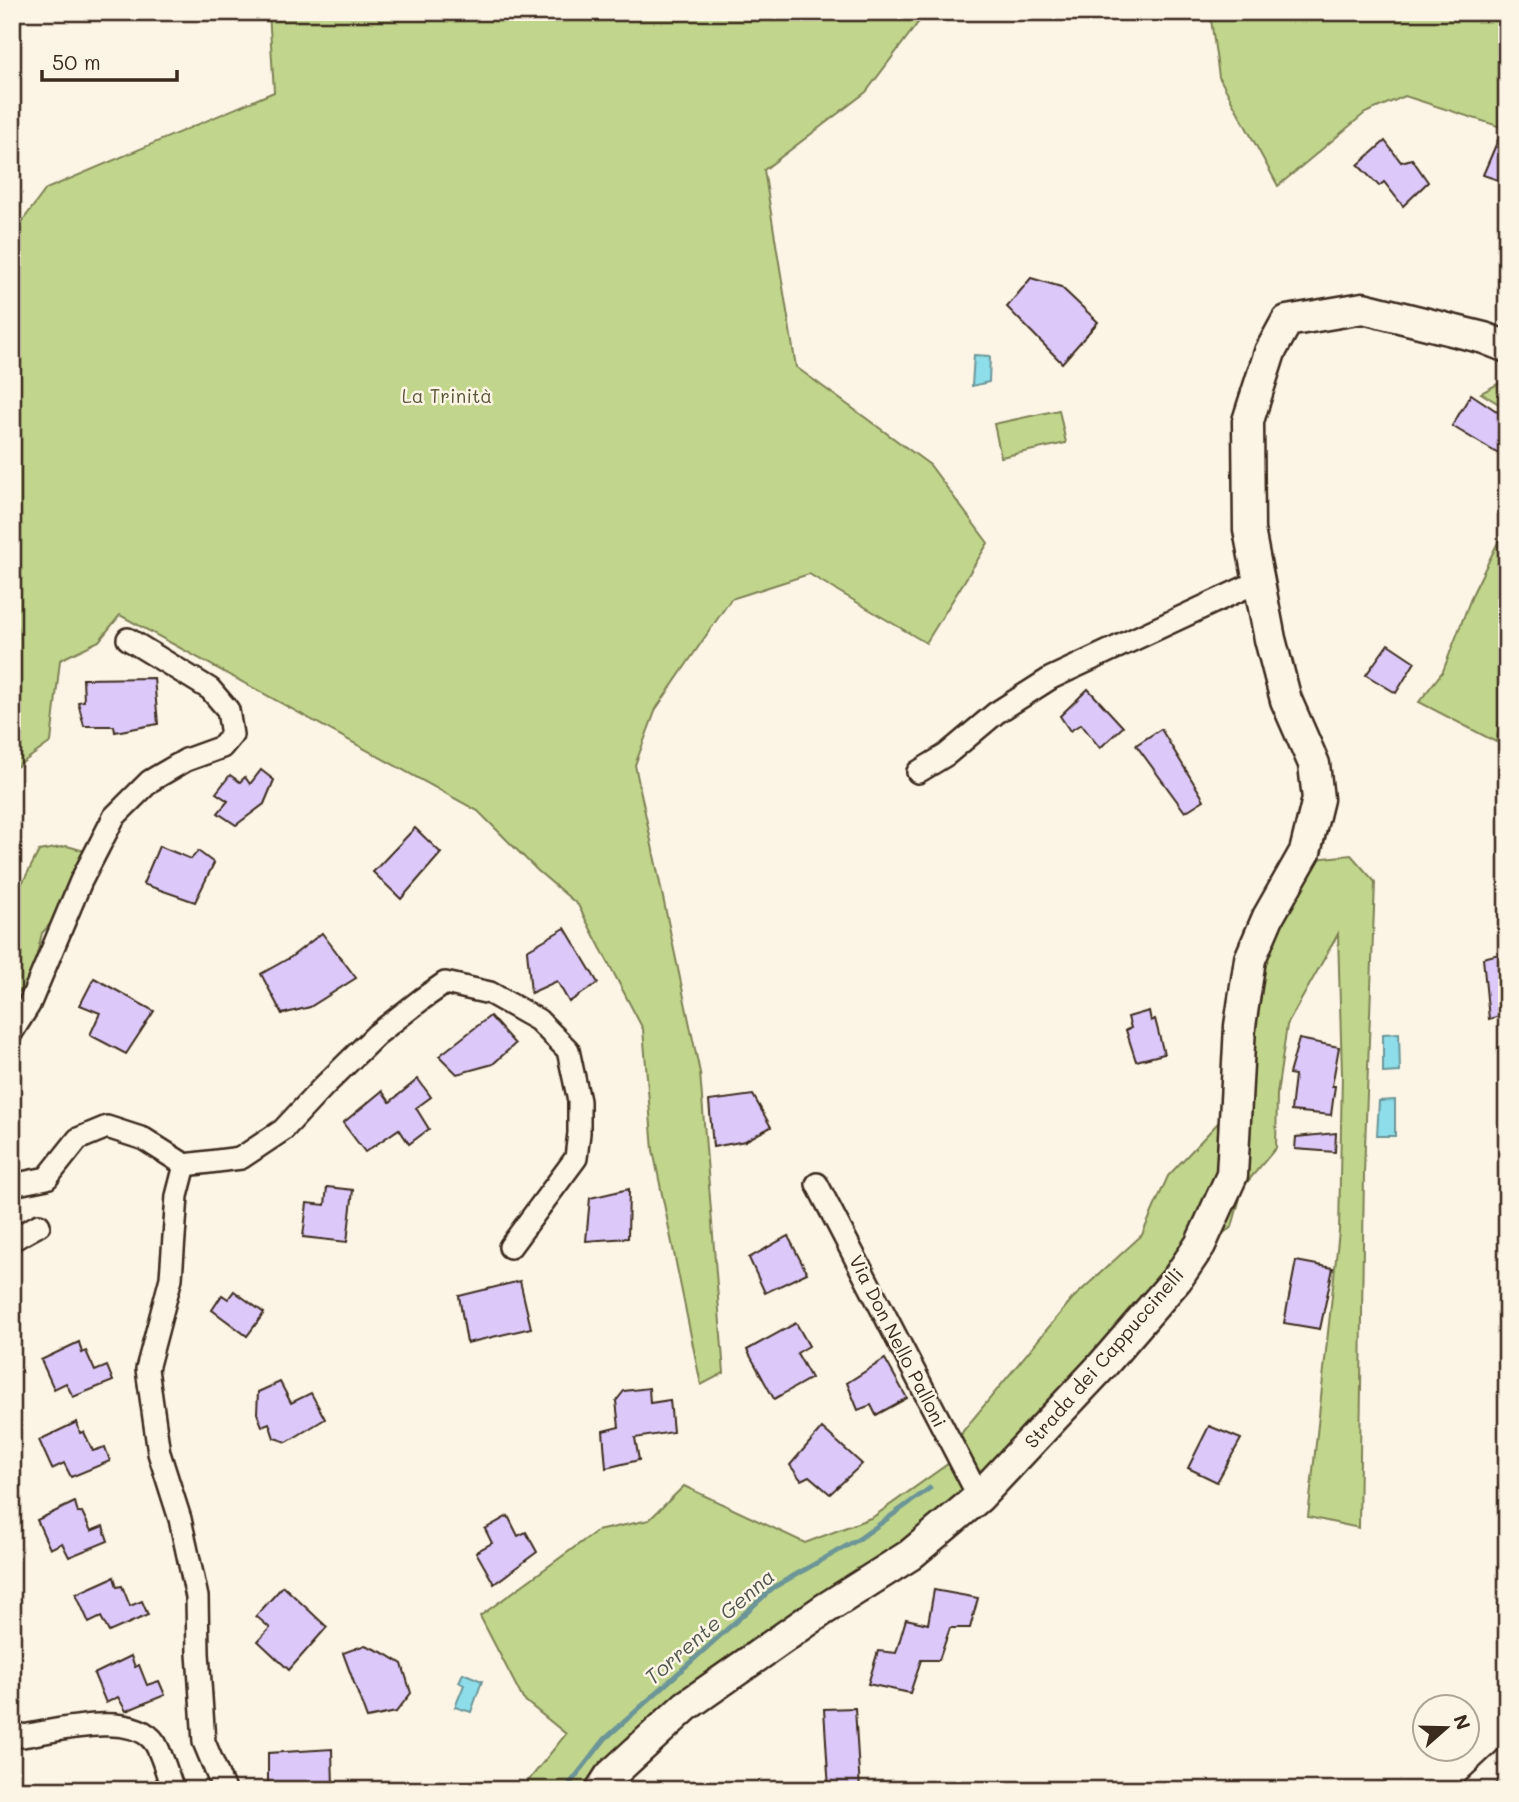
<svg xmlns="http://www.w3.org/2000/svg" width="1519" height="1802" font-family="Mali,sans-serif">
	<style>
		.green { fill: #c1d68c; stroke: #7e8055; stroke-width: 2 }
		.water { fill: #8dddea; stroke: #6c9598; stroke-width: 2 }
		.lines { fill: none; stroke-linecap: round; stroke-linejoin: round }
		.stream { stroke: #6c9598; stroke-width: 5 }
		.building { fill: #dcc9fa; stroke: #3b2a1e; stroke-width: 2 }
		.street-casing { stroke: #3b2a1e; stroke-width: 26 }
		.secondary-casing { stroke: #3b2a1e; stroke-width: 35 }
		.street { stroke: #fcf5e5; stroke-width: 21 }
		.secondary { stroke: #fcf5e5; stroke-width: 30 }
		.labels { text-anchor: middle; stroke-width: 5; stroke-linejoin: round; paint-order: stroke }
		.park-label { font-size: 19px; fill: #5c553a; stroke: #fcf5e5 }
		.street-label { font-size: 19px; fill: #3b2a1e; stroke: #fcf5e5 }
		.water-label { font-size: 21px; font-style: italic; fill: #505751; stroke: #fcf5e5 }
	</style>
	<rect width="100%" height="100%" fill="#fcf5e5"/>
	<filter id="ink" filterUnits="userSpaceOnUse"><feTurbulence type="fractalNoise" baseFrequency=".0143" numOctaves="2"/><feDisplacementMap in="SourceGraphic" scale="14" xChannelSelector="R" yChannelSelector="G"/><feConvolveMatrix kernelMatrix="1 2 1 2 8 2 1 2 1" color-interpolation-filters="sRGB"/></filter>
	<g filter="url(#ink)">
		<!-- green -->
		<g class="green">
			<polygon points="269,12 926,12 866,92 764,170 796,367 930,465 988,543 926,643 809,574 731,599 656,709 635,765 700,1073 724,1373 701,1385 653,1150 643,1029 578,905 538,871 478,811 120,615 99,641 60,660 51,742 12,770 12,235 46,189 274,92"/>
			<polygon points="1210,12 1507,12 1507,129 1405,96 1365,113 1278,186 1219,77"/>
			<polygon points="1507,379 1507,409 1481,393"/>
			<polygon points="1059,410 1066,443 1001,457 994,424"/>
			<polygon points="1507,524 1507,692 1496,742 1419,702 1443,671 1473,593"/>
			<polygon points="67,846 95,854 74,898 42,933 29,988 12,994 12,895 24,880 39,851"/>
			<polygon points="1351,855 1375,882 1364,1173 1359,1528 1308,1517 1339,1231 1342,1074 1338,934 1287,1025 1277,1094 1276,1148 1243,1187 1232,1227 1196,1251 1101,1367 855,1590 601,1790 521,1790 566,1734 523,1699 480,1616 597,1531 649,1520 684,1486 805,1543 873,1517 949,1463 963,1431 1072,1299 1142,1235 1168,1176 1217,1124 1236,1096 1250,959 1315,859"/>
		</g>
		<!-- water -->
		<g class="water">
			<polygon points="974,355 990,356 989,382 972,386"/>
			<polygon points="1399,1033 1400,1072 1383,1073 1383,1034"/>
			<polygon points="1395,1100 1395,1136 1377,1136 1379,1101"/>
			<polygon points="463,1673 482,1681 471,1712 455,1707 464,1685 459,1682"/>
		</g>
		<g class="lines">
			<!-- stream -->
			<polyline class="stream" points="565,1790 605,1739 774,1587 859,1539 930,1488"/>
		</g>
		<!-- building -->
		<g class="building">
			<polygon points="1507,119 1507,183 1483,175"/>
			<polygon points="1385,141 1401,162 1412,159 1428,182 1403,206 1384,182 1379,186 1358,165"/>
			<polygon points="1031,278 1061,287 1098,322 1062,363 1007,307"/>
			<polygon points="1471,394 1507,418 1507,459 1452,426"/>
			<polygon points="1388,644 1415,662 1396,693 1366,675"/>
			<polygon points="154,678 158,724 115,732 114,726 84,726 78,702 84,701 83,679"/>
			<polygon points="1088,689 1123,727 1100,748 1081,724 1070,731 1060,716"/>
			<polygon points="1161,729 1204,800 1185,812 1136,745"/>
			<polygon points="261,770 274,780 264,804 236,825 218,813 228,801 216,793 230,775 240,782 245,777 250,784"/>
			<polygon points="415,828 441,853 401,899 373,872"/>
			<polygon points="159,846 191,859 198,851 214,863 195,902 143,884"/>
			<polygon points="565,928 598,983 569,1002 557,981 531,993 527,950"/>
			<polygon points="322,933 356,978 310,1007 282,1014 261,974 291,957"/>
			<polygon points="1507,952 1507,1014 1489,1019 1483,958"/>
			<polygon points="94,978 154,1011 126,1054 90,1035 100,1013 80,1005"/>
			<polygon points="1149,1011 1151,1021 1155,1019 1164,1054 1136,1061 1126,1030 1131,1028 1128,1017"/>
			<polygon points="490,1016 515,1044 493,1064 457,1074 439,1056"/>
			<polygon points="1299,1039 1339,1047 1332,1086 1335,1086 1331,1115 1291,1111 1295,1075 1289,1074"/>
			<polygon points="418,1079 431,1097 416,1108 429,1129 409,1144 399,1129 365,1152 343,1123 382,1091 390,1102"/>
			<polygon points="753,1095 771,1127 745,1141 713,1147 709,1101"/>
			<polygon points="1336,1133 1335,1152 1295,1149 1296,1137"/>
			<polygon points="327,1187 353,1190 347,1242 303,1237 307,1203 325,1205"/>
			<polygon points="629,1189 628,1238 586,1241 590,1198"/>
			<polygon points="788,1236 807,1273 765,1293 749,1258"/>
			<polygon points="1296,1261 1333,1268 1320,1329 1284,1323"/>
			<polygon points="520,1281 531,1328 467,1343 459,1296"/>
			<polygon points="234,1291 264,1313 247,1336 212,1310 222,1295 228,1299"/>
			<polygon points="796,1323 809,1346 797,1353 811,1378 774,1399 747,1350"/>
			<polygon points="79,1342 82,1353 86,1351 95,1371 107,1366 113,1381 73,1397 66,1383 54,1389 41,1360"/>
			<polygon points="885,1359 907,1398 876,1415 871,1405 858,1410 847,1383"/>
			<polygon points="280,1382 291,1403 311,1393 325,1419 287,1442 274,1438 269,1423 262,1426 257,1413 258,1392"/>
			<polygon points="649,1388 650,1403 670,1400 673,1432 635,1438 639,1460 606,1468 603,1431 619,1427 616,1401 624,1391"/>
			<polygon points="77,1422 80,1433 84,1432 93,1451 105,1447 110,1461 71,1477 64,1463 52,1469 39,1440"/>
			<polygon points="1209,1426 1241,1439 1217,1482 1188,1468"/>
			<polygon points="822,1428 862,1464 830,1494 809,1476 801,1480 790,1465"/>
			<polygon points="75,1502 78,1513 82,1512 91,1531 103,1526 108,1541 69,1557 62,1543 50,1549 37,1520"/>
			<polygon points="508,1516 518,1536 526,1532 537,1552 494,1584 476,1552 492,1543 485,1529"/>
			<polygon points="114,1577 117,1587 122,1586 130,1606 142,1601 148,1615 109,1632 101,1617 89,1623 76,1594"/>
			<polygon points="283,1586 327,1627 289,1670 258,1641 270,1628 256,1616"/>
			<polygon points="934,1590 978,1598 970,1628 950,1628 939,1660 921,1660 910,1693 868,1684 878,1651 896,1653 906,1619 928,1624"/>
			<polygon points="365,1645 386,1654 402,1664 411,1693 396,1712 367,1718 343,1653"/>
			<polygon points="131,1656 135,1667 139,1665 147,1685 159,1681 165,1695 126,1711 118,1697 106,1703 94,1674"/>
			<polygon points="855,1708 860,1790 829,1790 824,1709"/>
			<polygon points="332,1749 333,1787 308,1790 268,1790 268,1753"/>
		</g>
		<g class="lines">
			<defs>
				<g id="street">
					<polyline points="918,772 946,755 996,713 1051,678 1259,581"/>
					<polyline points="12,1032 29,1005 81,881 114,817 150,781 186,760 222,747 232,735 228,710 210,689 128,639"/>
					<polyline points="185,1165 241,1158 283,1130 323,1087 376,1035 422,999 445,983 490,993 538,1020 568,1050 579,1101 579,1133 576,1158 510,1247"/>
					<polyline points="817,1184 979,1497"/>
					<polyline points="12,1185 47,1178 78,1139 107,1127 144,1139 185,1165 177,1196 171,1278 147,1369 159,1453 180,1519 197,1597 198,1653 204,1742 224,1790"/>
					<polyline points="12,1240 39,1225"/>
					<path d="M12,1731L23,1736C55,1731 133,1710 155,1743C162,1754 168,1777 173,1790"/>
					<polyline points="1473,1790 1507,1758"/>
				</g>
				<polyline id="secondary" points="601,1790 610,1776 686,1706 823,1610 910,1555 979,1497 1101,1367 1177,1279 1200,1245 1232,1175 1240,1026 1250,959 1268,917 1305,852 1318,799 1314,764 1286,700 1270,639 1249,530 1248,421 1270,352 1287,321 1363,308 1484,338 1507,347"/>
			</defs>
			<!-- street casing -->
			<use href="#street" class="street-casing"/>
			<!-- secondary casing -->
			<use href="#secondary" class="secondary-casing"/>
			<!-- street -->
			<use href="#street" class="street"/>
			<!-- secondary -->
			<use href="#secondary" class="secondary"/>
		</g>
	</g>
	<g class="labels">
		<!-- park labels -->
		<g class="park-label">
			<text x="447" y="403">La Trinità</text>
		</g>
		<!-- street labels -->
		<g class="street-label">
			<text transform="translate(898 1341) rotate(63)" y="7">Via Don Nello Palloni</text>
			<text transform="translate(1104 1358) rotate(-49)" y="7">Strada dei Cappuccinelli</text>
		</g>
		<!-- water labels -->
		<g class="water-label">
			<text transform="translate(710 1627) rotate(-41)" y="7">Torrente Genna</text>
		</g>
	</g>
	<!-- margin -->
	<rect width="1519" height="1802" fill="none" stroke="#fcf5e5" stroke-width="42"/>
	<rect x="21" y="21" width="1477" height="1760" fill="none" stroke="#3b2a1e" stroke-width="2.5" filter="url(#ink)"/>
	<!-- north arrow -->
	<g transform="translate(1446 1728) rotate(70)"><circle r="33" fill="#fcf5e5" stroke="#afa495" stroke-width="2"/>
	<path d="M0-5L12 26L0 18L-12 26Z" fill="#3b2a1e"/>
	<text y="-10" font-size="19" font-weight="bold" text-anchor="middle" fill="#3b2a1e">N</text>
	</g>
	<!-- scale -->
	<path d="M42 70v10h135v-10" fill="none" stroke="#3b2a1e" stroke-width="3.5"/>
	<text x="52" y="70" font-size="21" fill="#3b2a1e" stroke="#fcf5e5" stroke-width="5" paint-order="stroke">50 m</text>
</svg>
